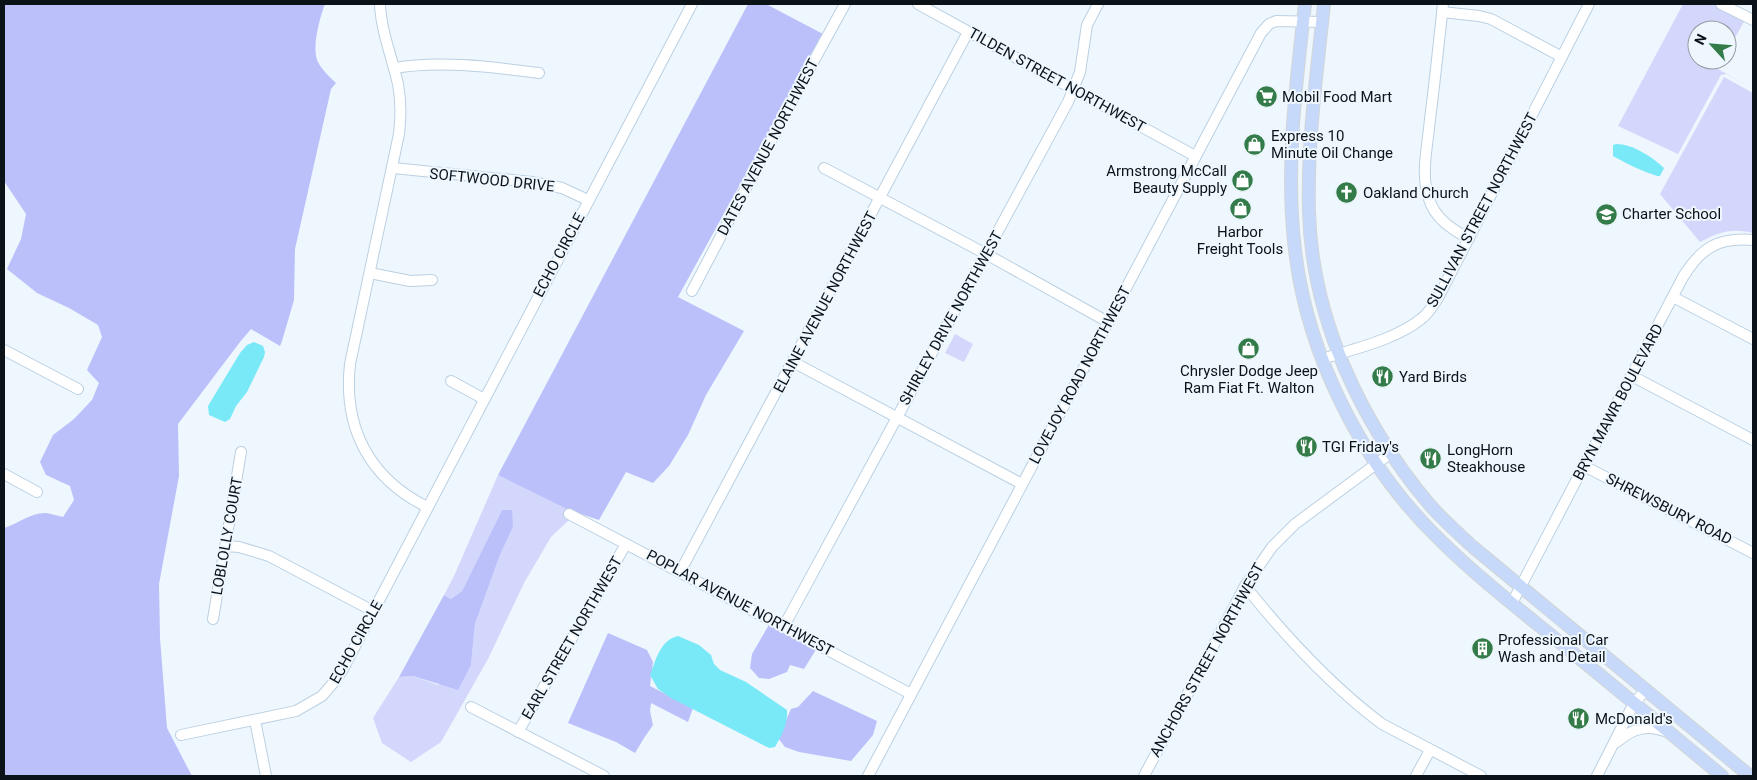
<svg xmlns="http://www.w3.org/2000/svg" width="1757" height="780" font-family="Roboto,sans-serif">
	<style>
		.green { fill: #d3d7fc }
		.forest { fill: #bbc0fb }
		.water { fill: #79e9f7 }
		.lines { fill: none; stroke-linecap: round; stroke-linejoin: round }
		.minor-casing { stroke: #bbd0e2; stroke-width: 12 }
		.major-casing { stroke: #d3d5d6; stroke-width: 14 }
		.minor { stroke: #fff; stroke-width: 10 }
		.major { stroke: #c7d9fa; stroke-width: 12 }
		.labels { text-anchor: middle; stroke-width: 4; stroke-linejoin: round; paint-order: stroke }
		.street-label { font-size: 15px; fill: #0b1319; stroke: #eef7fe }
		.poi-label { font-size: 15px; fill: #0b1319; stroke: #eef7fe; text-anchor: start }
	</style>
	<rect width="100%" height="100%" fill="#eef7fe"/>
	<!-- green -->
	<g class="green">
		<polygon points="1683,4 1713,4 1745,20 1727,52 1727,30 1697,30 1697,60 1723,60 1718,69 1753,89 1726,74 1721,75 1678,154 1618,126"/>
		<path d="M1724,77L1753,93V233C1730,228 1720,232 1700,242L1660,194Z"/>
		<polygon points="955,334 973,344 964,362 945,353"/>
		<polygon points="498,475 576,513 567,509 564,515 570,519 551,537 524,583 488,659 441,742 411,762 382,743 373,718 399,677 413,676 438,685 471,665 475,624 500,555 513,527 502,510 462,591 451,599 444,595 454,576"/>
	</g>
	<!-- forest -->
	<g class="forest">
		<path d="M4,4H325C320,17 311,49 318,62C322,70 329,76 336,83L331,89L295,249L294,300L282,341L280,346L251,329L240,342L178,424L179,476L159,584L160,638L167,728L192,776H4V528C18,524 31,512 47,513C52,514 58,516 63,517L74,500L70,486L46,475L40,462L53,435L74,419L92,400L99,383L87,370L102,337L98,325L69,308L37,293L7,269L21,239L26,214L4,181Z"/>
		<polygon points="748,4 766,4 823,34 678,297 744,331 706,395 688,435 669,466 653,483 626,472 599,520 569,510 498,475"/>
		<polygon points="502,510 512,510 513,527 500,555 475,624 471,665 458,690 413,676 399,677 444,595 451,599 462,591"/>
		<polygon points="770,623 817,648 804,669 790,665 787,672 769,679 759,678 750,668 752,654"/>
		<polygon points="608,633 647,650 653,662 650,686 693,708 688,722 651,703 650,711 653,725 644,738 635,753 616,742 568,723"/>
		<polygon points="813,691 877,721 873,735 851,761 799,752 785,747 778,738 791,709 798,707"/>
	</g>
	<!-- water -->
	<g class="water">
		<path d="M1616,144C1633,144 1652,157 1664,168L1660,176H1657C1642,171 1627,164 1613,156V145Z"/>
		<polygon points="254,342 263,346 265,352 264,357 247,392 236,406 230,419 225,422 209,415 208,406 240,353 247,345"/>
		<path d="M678,636L699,645L711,655L714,664L720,670L746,682L787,710C788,724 782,735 775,747L769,748L671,698L658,689L650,675C656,660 660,640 678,636Z"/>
	</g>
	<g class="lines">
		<defs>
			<g id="minor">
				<path d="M380,4C381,31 392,57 398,84C401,100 401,117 399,134L350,364C343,428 369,478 427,507"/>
				<polyline points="918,4 1195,156"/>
				<path d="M1443,4C1439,42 1435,80 1430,119C1428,144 1420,175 1429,199C1435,219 1452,229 1469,239"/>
				<polyline points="1721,4 1753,20"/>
				<polyline points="1442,12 1479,16 1491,19 1562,57"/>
				<path d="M394,68C441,60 491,67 539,73"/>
				<polyline points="393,168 532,182 562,188 588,200"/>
				<polyline points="824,168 986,254 1108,322"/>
				<polyline points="370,273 410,281 432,280"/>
				<polyline points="692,291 789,106 845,4"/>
				<polyline points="1673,297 1753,339"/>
				<polyline points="4,350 78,389"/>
				<path d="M1322,359C1353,349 1395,340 1421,319C1428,314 1433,306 1438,298L1589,4"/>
				<polyline points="793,362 1022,484"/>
				<polyline points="1632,376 1753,440"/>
				<polyline points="451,381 484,399"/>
				<polyline points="1584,466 1753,553"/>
				<polyline points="4,474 37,492"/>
				<polyline points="569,514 911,694"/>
				<polyline points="227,546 239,547 269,556 373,611"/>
				<polyline points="680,572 968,32"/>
				<path d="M1245,586C1286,637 1330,685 1382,724L1481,776"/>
				<path d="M1512,603L1683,277C1701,248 1718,237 1753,240"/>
				<polyline points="213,619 241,452"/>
				<polyline points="784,626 1068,102 1080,72 1087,25 1098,4"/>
				<polyline points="471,707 604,776"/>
				<polyline points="255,720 266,776"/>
				<polyline points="518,732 626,544"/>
				<polyline points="181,735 296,711 322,696 334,682 342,671 692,4"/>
				<path d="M1617,742C1633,728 1648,724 1667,732"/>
				<polyline points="868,776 1261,33 1269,24 1276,21 1322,22"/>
				<polyline points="1144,776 1245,586 1272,547 1295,524 1391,453"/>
				<polyline points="1416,776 1430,750"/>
				<polyline points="1597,776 1634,703 1646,690"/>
			</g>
			<g id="major">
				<path d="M1305,4C1296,85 1285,168 1295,250C1307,355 1362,464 1438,538C1478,578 1524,613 1568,649C1620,691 1671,734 1722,776"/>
				<path d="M1324,4C1317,73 1307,142 1309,212C1312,319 1361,423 1429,504C1443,520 1458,533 1473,547L1750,776"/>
			</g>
		</defs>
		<!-- minor casing -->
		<use href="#minor" class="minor-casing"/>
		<!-- major casing -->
		<use href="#major" class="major-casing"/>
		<!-- minor -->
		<use href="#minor" class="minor"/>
		<!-- major -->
		<use href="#major" class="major"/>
	</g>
	<!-- icons -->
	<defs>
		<symbol id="supermarket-disc" viewBox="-11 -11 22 22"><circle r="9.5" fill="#337c49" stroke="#eef7fe"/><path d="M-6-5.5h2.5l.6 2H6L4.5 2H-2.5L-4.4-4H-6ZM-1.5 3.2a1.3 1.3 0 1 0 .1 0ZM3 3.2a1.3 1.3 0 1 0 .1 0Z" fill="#fff"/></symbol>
		<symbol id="shop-disc" viewBox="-11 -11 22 22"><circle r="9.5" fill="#337c49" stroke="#eef7fe"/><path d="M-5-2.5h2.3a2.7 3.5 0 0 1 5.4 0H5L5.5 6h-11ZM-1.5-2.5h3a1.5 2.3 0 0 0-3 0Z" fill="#fff"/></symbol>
		<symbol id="church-disc" viewBox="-11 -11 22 22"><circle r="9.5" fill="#337c49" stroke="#eef7fe"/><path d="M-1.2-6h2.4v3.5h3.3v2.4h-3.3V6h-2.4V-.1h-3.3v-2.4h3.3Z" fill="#fff"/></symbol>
		<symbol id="school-disc" viewBox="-11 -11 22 22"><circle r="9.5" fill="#337c49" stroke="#eef7fe"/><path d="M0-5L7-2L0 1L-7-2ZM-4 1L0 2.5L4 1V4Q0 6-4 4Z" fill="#fff"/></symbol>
		<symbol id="restaurant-disc" viewBox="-11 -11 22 22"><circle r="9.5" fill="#337c49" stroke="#eef7fe"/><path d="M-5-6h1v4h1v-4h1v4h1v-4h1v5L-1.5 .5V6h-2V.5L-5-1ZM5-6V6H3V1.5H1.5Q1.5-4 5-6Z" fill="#fff"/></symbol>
		<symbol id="building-disc" viewBox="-11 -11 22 22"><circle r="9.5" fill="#337c49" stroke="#eef7fe"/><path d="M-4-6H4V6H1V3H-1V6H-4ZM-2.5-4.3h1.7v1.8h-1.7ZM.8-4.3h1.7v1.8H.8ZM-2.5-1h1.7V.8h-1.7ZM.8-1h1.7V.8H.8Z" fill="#fff"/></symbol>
	</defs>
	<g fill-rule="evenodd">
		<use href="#supermarket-disc" x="1254" y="84" width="25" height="25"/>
		<use href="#shop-disc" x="1242" y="132" width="25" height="25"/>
		<use href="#shop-disc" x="1230" y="168" width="25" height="25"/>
		<use href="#church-disc" x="1334" y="180" width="25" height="25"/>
		<use href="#shop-disc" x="1228" y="196" width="25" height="25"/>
		<use href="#school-disc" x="1594" y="202" width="25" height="25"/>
		<use href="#shop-disc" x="1236" y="336" width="25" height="25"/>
		<use href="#restaurant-disc" x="1370" y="364" width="25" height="25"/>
		<use href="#restaurant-disc" x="1294" y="434" width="25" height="25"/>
		<use href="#restaurant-disc" x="1418" y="446" width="25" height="25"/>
		<use href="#building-disc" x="1470" y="636" width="25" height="25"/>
		<use href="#restaurant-disc" x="1566" y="706" width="25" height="25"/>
	</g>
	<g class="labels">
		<!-- street labels -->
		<g class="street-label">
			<text transform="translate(1057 80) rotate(29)" y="5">TILDEN STREET NORTHWEST</text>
			<text transform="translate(768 147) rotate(-62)" y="5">DATES AVENUE NORTHWEST</text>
			<text transform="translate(492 180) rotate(6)" y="5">SOFTWOOD DRIVE</text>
			<text transform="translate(1482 210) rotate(-62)" y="5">SULLIVAN STREET NORTHWEST</text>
			<text transform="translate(559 255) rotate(-62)" y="5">ECHO CIRCLE</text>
			<text transform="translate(825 302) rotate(-62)" y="5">ELAINE AVENUE NORTHWEST</text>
			<text transform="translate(951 318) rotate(-61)" y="5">SHIRLEY DRIVE NORTHWEST</text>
			<text transform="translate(1080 375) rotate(-62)" y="5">LOVEJOY ROAD NORTHWEST</text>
			<text transform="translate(1618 402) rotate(-62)" y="5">BRYN MAWR BOULEVARD</text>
			<text transform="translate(1669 509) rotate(27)" y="5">SHREWSBURY ROAD</text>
			<text transform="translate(227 536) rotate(-80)" y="5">LOBLOLLY COURT</text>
			<text transform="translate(740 603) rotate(28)" y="5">POPLAR AVENUE NORTHWEST</text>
			<text transform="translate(572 638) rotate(-60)" y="5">EARL STREET NORTHWEST</text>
			<text transform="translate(356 642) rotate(-61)" y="5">ECHO CIRCLE</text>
			<text transform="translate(1207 660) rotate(-61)" y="5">ANCHORS STREET NORTHWEST</text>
		</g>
		<!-- poi labels -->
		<g class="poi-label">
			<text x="1282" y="102">Mobil Food Mart</text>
			<text x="1271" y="141">Express 10<tspan x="1271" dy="17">Minute Oil Change</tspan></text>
			<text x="1227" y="176" text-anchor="end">Armstrong McCall<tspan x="1227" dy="17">Beauty Supply</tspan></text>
			<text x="1363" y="198">Oakland Church</text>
			<text x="1622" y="219">Charter School</text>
			<text x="1240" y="237" text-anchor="middle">Harbor<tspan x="1240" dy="17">Freight Tools</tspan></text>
			<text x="1249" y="376" text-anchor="middle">Chrysler Dodge Jeep<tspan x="1249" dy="17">Ram Fiat Ft. Walton</tspan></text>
			<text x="1399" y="382">Yard Birds</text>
			<text x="1322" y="452">TGI Friday's</text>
			<text x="1447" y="455">LongHorn<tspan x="1447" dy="17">Steakhouse</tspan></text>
			<text x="1498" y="645">Professional Car<tspan x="1498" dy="17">Wash and Detail</tspan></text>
			<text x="1595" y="724">McDonald's</text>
		</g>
	</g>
	<!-- border -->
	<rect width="1757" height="780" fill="none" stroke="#0b1319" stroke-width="10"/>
	<!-- north arrow -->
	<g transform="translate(1712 45) rotate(296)"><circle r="24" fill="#eef7fe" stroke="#939ca2"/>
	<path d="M0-4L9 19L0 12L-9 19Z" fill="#337c49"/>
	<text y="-8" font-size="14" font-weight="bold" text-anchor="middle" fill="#0b1319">N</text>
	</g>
</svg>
